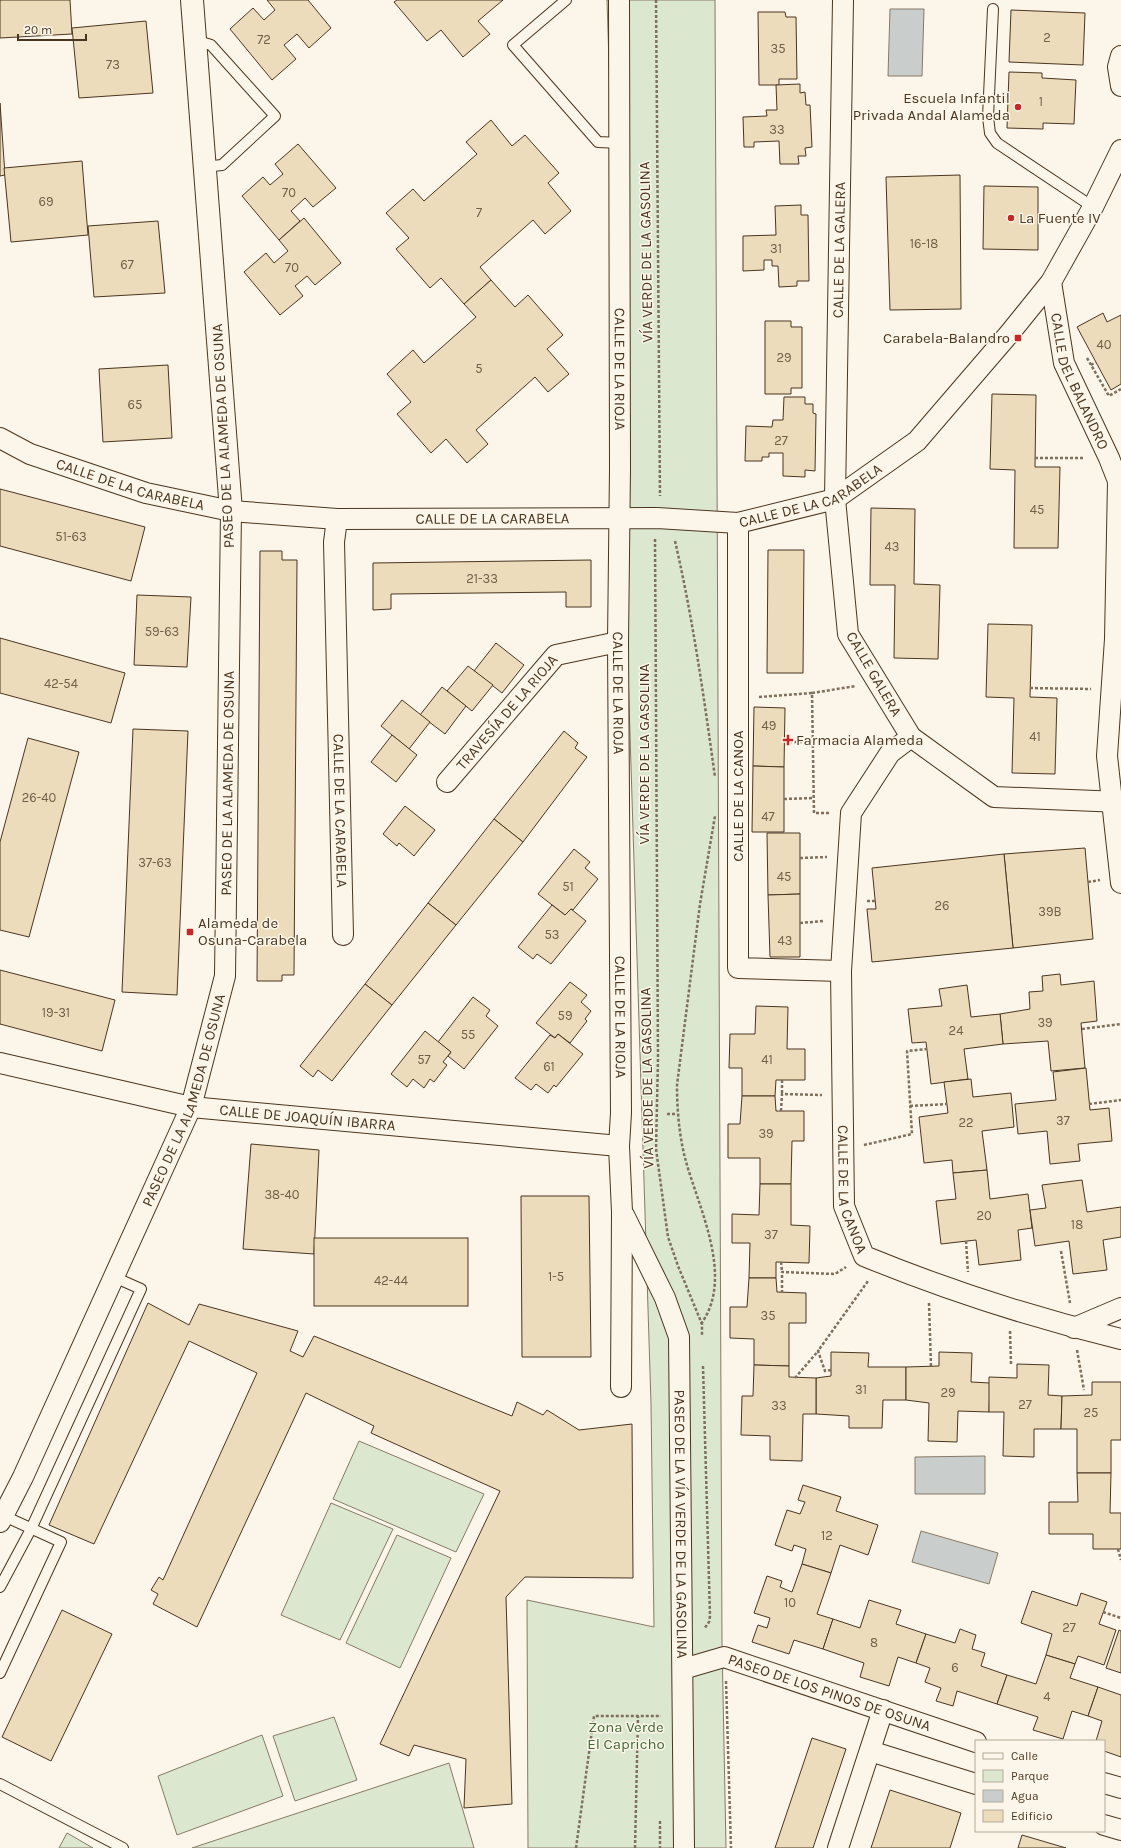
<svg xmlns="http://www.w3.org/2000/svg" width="1121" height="1848" font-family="Karla,sans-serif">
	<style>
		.green { fill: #dce7d0; stroke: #887966 }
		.water { fill: #c9cecd; stroke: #887966 }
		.building { fill: #ecdcbc; stroke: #4a3520 }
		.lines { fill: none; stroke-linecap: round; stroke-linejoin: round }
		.lane-casing { stroke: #4a3520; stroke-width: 12 }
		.street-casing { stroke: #4a3520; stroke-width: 22 }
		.secondary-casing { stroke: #4a3520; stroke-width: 24 }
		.path { stroke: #7f6f5c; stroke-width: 2.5; stroke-dasharray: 3 2; stroke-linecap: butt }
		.lane { stroke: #fbf6e9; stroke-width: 10 }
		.street { stroke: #fbf6e9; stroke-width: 20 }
		.secondary { stroke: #fbf6e9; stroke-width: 22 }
		.poi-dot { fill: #c62828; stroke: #fbf6e9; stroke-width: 1.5 }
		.labels { text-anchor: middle; stroke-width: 3; stroke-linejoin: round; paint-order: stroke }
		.number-label { font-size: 13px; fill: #725f47 }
		.poi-label { font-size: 15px; fill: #4a3520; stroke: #fbf6e9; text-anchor: start }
		.street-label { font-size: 15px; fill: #4a3520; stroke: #fbf6e9 }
		.park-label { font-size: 15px; fill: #436837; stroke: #fbf6e9 }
	</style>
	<rect width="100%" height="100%" fill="#fbf6e9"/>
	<!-- green -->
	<g class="green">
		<polygon points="607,0 715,0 722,1642 726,1848 528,1848 527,1600 654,1627 651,1404"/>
		<polygon points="359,1441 484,1494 456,1552 333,1499"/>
		<polygon points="331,1503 393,1529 340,1640 281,1615"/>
		<polygon points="397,1535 451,1558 400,1668 346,1643"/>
		<polygon points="334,1717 357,1780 295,1801 273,1736"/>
		<polygon points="262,1735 283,1796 177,1835 158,1776"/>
		<polygon points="449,1763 474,1848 192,1848"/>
		<polygon points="67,1833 93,1848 59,1848"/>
	</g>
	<!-- water -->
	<g class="water">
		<polygon points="890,9 924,9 922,76 888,76"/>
		<polygon points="985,1456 985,1494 915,1494 915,1457"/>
		<polygon points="921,1531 998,1553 989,1584 912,1562"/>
	</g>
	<!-- building -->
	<g class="building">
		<polygon points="0,0 70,0 72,34 0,38"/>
		<polygon points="267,0 308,0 331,28 309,48 297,34 284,45 296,59 272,80 230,29 253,8 264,20 275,10"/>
		<polygon points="397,0 503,0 478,21 490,34 463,57 441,30 427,41 394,2"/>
		<polygon points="1011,10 1085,13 1083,65 1009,62"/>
		<polygon points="758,12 785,12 786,17 796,17 797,79 779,79 779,85 759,85"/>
		<polygon points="146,21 153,93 79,98 72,28"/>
		<polygon points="1009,72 1042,73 1042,78 1076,80 1074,124 1043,123 1043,129 1007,128"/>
		<polygon points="800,84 800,93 805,92 806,105 810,105 812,147 805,148 806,156 798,156 799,164 780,164 779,141 754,142 754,147 744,147 743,117 767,116 766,110 777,110 776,85"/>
		<polygon points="0,103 5,175 0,176"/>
		<polygon points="491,120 512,146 525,135 559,173 548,183 571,211 545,234 533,220 480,267 491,280 464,304 441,278 430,288 396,249 409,238 386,213 413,189 424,201 477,154 466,142"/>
		<polygon points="298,144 336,188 313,207 305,198 291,211 300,221 279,240 242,196 263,177 270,185 283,174 275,164"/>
		<polygon points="82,161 88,235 11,242 4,168"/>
		<polygon points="960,175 961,309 890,310 886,177"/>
		<polygon points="984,186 1038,187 1038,250 983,249"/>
		<polygon points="801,205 801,215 808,215 809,281 797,281 797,286 779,287 778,266 772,266 772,260 764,260 764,270 743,271 743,236 776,235 775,206"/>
		<polygon points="304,218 341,263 315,285 307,276 295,286 303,296 280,315 244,272 266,253 274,263 288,251 279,240"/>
		<polygon points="158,221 165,293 94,297 88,226"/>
		<polygon points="491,280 515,307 528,295 563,335 547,349 569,374 548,392 535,377 476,430 488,444 467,463 446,439 431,453 397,414 411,402 387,374 413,350 424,363 476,317 464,304"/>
		<polygon points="1103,313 1107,322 1121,315 1121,384 1111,390 1077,327"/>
		<polygon points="765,321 791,321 791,327 802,327 802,388 791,388 791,394 765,394"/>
		<polygon points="168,365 172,438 103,442 99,369"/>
		<polygon points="992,394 1036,395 1035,467 1060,467 1058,548 1014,548 1015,470 990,469"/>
		<polygon points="784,397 805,397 805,404 813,404 813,413 816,414 815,471 805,470 805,477 783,476 783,453 769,453 769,457 762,457 762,461 745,461 746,426 772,427 773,420 783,420"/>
		<polygon points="0,489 145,527 131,581 0,546"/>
		<polygon points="871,508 915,509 914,584 940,585 938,659 894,658 895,585 870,585"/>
		<polygon points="768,550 804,550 803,673 767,673"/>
		<polygon points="260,551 282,551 282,560 297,560 294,975 282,975 282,981 257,981"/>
		<polygon points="591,560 591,607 566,607 566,592 391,594 391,609 373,610 373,563"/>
		<polygon points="137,595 191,597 187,667 134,665"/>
		<polygon points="988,624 1032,625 1030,697 1057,698 1055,774 1012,773 1014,698 986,697"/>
		<polygon points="0,638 125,673 111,723 0,693"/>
		<polygon points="496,643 524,665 502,693 474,671"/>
		<polygon points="468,666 493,685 472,711 447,691"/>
		<polygon points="442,687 466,706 445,734 420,715"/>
		<polygon points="402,700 430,722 409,749 381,726"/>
		<polygon points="754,707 785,708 784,767 753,766"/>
		<polygon points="133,729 188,731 177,995 122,992"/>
		<polygon points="564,731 578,743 575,748 587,757 523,842 494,819"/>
		<polygon points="392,735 417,755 396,782 371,762"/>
		<polygon points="28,738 79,752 29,937 0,930 0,842"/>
		<polygon points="753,766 784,767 784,832 752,832"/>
		<polygon points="405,806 435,830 414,856 399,843 397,846 383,834"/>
		<polygon points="494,819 523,842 456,925 428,903"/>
		<polygon points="767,833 800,833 800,894 768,895"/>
		<polygon points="1085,848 1093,939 1013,948 1004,854"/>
		<polygon points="574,849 590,862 585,868 598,879 573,910 571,909 565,915 538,894"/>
		<polygon points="1004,854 1013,948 872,962 867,909 876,909 872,868"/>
		<polygon points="800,894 800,957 770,957 768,895"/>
		<polygon points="428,903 456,925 392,1005 365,984"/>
		<polygon points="552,905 565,915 571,909 586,921 551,964 537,954 533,959 518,947"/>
		<polygon points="0,970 115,1000 102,1051 0,1024"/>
		<polygon points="1060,974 1061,985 1094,981 1097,1021 1081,1023 1085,1068 1051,1071 1048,1041 1003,1044 1000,1014 1030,1009 1029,992 1043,991 1042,976"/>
		<polygon points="570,982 587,995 581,1002 591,1011 585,1019 587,1021 570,1043 558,1034 555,1038 536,1023"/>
		<polygon points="365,984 392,1005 332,1081 318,1070 313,1077 300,1066"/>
		<polygon points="967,985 971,1017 1000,1014 1003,1044 964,1049 968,1079 931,1084 926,1042 912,1043 908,1009 942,1006 939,989"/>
		<polygon points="473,997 490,1010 486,1016 498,1026 464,1069 448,1056 451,1052 438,1042"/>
		<polygon points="756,1006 788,1007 787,1049 805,1049 805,1080 776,1080 775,1096 742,1096 742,1068 729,1068 730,1034 755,1034"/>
		<polygon points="425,1031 451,1052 443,1062 447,1065 434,1082 430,1079 424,1088 413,1079 407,1087 391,1074"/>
		<polygon points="558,1034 583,1054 556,1087 554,1085 548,1093 536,1084 531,1090 515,1078 550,1035 555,1038"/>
		<polygon points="1086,1068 1090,1110 1109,1108 1112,1141 1078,1144 1080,1161 1050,1164 1047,1131 1018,1134 1015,1104 1056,1100 1053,1072"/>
		<polygon points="971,1079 973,1097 1011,1093 1014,1127 982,1131 987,1170 953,1173 952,1160 924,1163 919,1117 948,1113 944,1082"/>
		<polygon points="742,1096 775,1096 776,1111 804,1111 804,1141 792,1141 791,1184 760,1184 760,1158 728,1158 728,1124 740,1124"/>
		<polygon points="251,1144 319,1150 314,1254 243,1249"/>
		<polygon points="987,1170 990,1199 1028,1194 1032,1228 1018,1230 1021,1260 979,1265 976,1240 941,1244 936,1201 956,1199 953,1173"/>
		<polygon points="1082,1180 1087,1212 1121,1207 1121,1237 1103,1240 1107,1270 1073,1274 1069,1241 1035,1246 1030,1210 1046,1208 1042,1185"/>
		<polygon points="760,1184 791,1184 791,1225 810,1226 809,1263 776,1262 776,1278 749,1278 750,1243 732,1243 732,1214 759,1215"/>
		<polygon points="521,1196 589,1196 591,1357 522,1357"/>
		<rect x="314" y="1238" width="154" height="68"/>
		<polygon points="749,1278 776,1278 777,1292 806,1293 806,1323 789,1323 789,1366 754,1365 754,1339 730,1338 730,1307 747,1307"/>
		<polygon points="148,1303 189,1325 199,1304 298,1331 290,1351 303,1357 314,1336 512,1416 517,1402 543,1415 547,1410 579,1430 632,1424 633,1578 525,1577 506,1597 512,1804 464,1808 466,1759 414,1745 409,1756 380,1744 500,1491 371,1433 374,1426 306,1393 197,1627 153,1604 158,1594 151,1590 159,1577 163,1580 257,1373 189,1341 94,1544 49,1525"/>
		<polygon points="831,1352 869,1353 868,1367 906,1367 906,1400 883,1400 882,1428 849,1428 849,1416 816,1414 816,1378 831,1376"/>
		<polygon points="939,1352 972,1353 971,1382 990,1383 989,1412 958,1411 957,1442 928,1441 929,1403 906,1400 906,1367 939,1366"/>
		<polygon points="1017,1364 1049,1365 1048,1395 1062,1396 1061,1429 1034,1429 1034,1457 1003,1456 1004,1412 989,1412 989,1377 1017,1378"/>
		<polygon points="754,1365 789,1366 789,1377 816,1378 816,1414 803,1414 802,1461 770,1460 770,1436 741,1435 742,1396 753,1396"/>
		<polygon points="1092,1382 1121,1382 1121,1440 1111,1440 1111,1473 1077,1473 1077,1429 1061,1429 1062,1396 1092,1395"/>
		<polygon points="1077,1473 1111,1473 1110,1513 1121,1513 1121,1549 1093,1549 1093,1534 1049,1534 1049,1502 1078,1502"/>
		<polygon points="803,1485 841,1497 836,1511 878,1525 868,1555 840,1545 831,1573 802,1564 806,1549 794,1545 792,1551 775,1545 787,1510 800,1514 805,1502 798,1500"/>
		<polygon points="802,1564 831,1573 817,1614 833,1619 823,1649 794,1640 789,1654 752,1642 758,1625 767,1628 770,1618 754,1613 767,1576 782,1581 780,1587 792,1592"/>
		<polygon points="1032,1591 1077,1606 1081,1593 1107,1602 1099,1624 1116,1630 1104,1665 1078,1656 1075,1664 1046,1655 1052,1634 1021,1623"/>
		<polygon points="869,1600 901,1610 896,1624 926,1634 916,1663 898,1657 889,1686 860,1677 864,1663 823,1649 833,1619 860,1628"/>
		<polygon points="62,1610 112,1634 51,1761 2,1737"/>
		<polygon points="960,1629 976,1635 972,1649 985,1653 981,1666 1007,1675 997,1704 957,1691 953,1706 936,1701 941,1688 925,1682 930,1668 916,1663 926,1634 955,1643"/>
		<polygon points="1119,1630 1121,1631 1121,1673 1106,1668"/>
		<polygon points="1046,1655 1075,1664 1070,1678 1098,1687 1088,1716 1072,1711 1063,1739 1033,1730 1038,1717 997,1704 1007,1675 1036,1684"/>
		<polygon points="1098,1687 1121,1695 1121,1757 1104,1751 1104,1741 1096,1741 1102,1721 1088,1716"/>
		<polygon points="812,1738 846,1749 813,1848 775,1848"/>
		<polygon points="890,1790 961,1813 950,1848 871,1848"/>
		<polygon points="1022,1835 1066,1848 1018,1848"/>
	</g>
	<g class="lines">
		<defs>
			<g id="lane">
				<polyline points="566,0 513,45 598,142 620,143"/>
				<polyline points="993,9 988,117 990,133 997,143 1093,207"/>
				<polyline points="195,40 211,45 275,116 222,165 204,167"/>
				<polyline points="0,1587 31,1529 141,1289 114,1277"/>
				<polyline points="0,1673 61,1542 4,1516"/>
				<polyline points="0,1784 123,1848"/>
			</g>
			<g id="street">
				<path id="s1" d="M619,0L620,468L618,642L621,1113L619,1146L622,1212L621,1387"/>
				<polyline points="843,0 835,499 848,634 911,737 994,797 1121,802"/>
				<polyline points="1121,56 1118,67 1121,86"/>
				<path id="s2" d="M1051,282L1064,363L1109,458L1118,481L1115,639L1107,756L1121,883"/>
				<path id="s3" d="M0,438L30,454L146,493L231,511L337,519L657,518L738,523L835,499L917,441L1009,334L1051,282L1093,207L1121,150"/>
				<path id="s4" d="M337,519L334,542L343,935"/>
				<polyline points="738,523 738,968 841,971"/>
				<path id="s5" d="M911,737L890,753L851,813L841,971L844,1206L864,1256C947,1290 1034,1318 1121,1339"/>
				<path id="s6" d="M447,782L556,655L618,642"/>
				<path id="s7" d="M0,1063L191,1107L619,1146"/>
				<path id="s8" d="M624,1215L665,1298L679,1337L684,1848"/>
				<polyline points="1074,1328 1121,1308"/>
				<path id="s9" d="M0,1522L23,1477L191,1107L225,976L231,511"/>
				<path id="s10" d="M683,1669L724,1657L976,1742"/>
				<polyline points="870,1751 976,1784"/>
				<polyline points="1104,1783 1121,1788"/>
				<polyline points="1104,1825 1121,1830"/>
				<polyline points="838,1848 883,1710"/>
			</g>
			<polyline id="secondary" points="192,0 231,511"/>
		</defs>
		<!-- lane casing -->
		<use href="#lane" class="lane-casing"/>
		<!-- street casing -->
		<use href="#street" class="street-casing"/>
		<!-- secondary casing -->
		<use href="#secondary" class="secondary-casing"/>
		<!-- path -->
		<g class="path">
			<polyline points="656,0 660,496"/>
			<polyline points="1087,358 1109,396 1121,389"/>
			<polyline points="1091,365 1096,362"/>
			<polyline points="1035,458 1084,458"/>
			<polyline points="655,539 658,1059 656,1149 668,1237 678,1266 702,1324 702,1335"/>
			<path d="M675,541C693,619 704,698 715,777"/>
			<polyline points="1030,688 1091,689"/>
			<polyline points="759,697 812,693"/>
			<polyline points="784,742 813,742"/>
			<polyline points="784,799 814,798"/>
			<polyline points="829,813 814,813 812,693 856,686"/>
			<polyline points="800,858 827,857"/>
			<polyline points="1088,882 1100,880"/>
			<polyline points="867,901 875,901"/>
			<polyline points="800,923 824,921"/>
			<polyline points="1082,1029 1121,1024"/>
			<polyline points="782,1080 782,1094"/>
			<polyline points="1089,1104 1121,1100"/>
			<polyline points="910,1106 947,1104"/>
			<polyline points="781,1111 782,1094 822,1095"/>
			<polyline points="667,1114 677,1114"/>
			<polyline points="864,1145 912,1134 907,1051 927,1049"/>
			<polyline points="966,1241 968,1272"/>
			<polyline points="1061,1251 1070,1303"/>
			<polyline points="781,1262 782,1272"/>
			<polyline points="782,1293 782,1272 835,1274 846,1267"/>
			<polyline points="929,1303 931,1367"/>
			<path d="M701,1324C735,1277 698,1207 685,1158C679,1134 677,1109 677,1085L700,904L715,816"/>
			<polyline points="1010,1331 1011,1364"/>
			<polyline points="1077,1350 1084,1390"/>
			<polyline points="703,1366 710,1616 709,1622 704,1629"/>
			<polyline points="831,1370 825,1371 818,1351 868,1281"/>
			<polyline points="795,1378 819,1350"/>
			<polyline points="1118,1549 1121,1560"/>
			<polyline points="1103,1612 1121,1618"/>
			<polyline points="726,1681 731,1848"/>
			<polyline points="660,1821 660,1848"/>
			<polyline points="576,1848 594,1716 661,1716"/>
			<polyline points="635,1848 638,1716"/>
		</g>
		<!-- lane -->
		<use href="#lane" class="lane"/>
		<!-- street -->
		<use href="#street" class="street"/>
		<!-- secondary -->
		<use href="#secondary" class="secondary"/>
	</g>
	<!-- markers -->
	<g class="poi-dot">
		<circle cx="1018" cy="107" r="4"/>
		<circle cx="1011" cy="218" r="4"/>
		<rect x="1014" y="334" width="8" height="8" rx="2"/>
		<path d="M786 734h4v4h4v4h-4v4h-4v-4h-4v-4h4z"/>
		<rect x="186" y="928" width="8" height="8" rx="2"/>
	</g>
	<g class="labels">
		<!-- number labels -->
		<g class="number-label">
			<text x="1047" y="42">2</text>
			<text x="264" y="44">72</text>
			<text x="778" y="53">35</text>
			<text x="113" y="69">73</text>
			<text x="1041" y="106">1</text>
			<text x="777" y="134">33</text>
			<text x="289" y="197">70</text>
			<text x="46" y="206">69</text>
			<text x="479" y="217">7</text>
			<text x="924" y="248">16-18</text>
			<text x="776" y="253">31</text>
			<text x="127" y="269">67</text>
			<text x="292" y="272">70</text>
			<text x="1104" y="349">40</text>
			<text x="784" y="362">29</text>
			<text x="479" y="373">5</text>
			<text x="135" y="409">65</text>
			<text x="781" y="445">27</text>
			<text x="1037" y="514">45</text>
			<text x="71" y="541">51-63</text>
			<text x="892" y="551">43</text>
			<text x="482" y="583">21-33</text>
			<text x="162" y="636">59-63</text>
			<text x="61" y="688">42-54</text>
			<text x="769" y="730">49</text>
			<text x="1035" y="741">41</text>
			<text x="39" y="802">26-40</text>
			<text x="768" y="821">47</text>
			<text x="155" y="867">37-63</text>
			<text x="784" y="881">45</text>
			<text x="568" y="891">51</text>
			<text x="942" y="910">26</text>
			<text x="1050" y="916">39B</text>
			<text x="552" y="939">53</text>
			<text x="785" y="945">43</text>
			<text x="56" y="1017">19-31</text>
			<text x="565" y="1020">59</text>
			<text x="1045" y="1027">39</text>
			<text x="956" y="1035">24</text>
			<text x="468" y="1039">55</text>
			<text x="424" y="1064">57</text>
			<text x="767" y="1064">41</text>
			<text x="549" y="1071">61</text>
			<text x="1063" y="1125">37</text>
			<text x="966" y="1127">22</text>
			<text x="766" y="1138">39</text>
			<text x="282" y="1199">38-40</text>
			<text x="984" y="1220">20</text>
			<text x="1077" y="1229">18</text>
			<text x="771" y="1239">37</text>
			<text x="556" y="1281">1-5</text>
			<text x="391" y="1285">42-44</text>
			<text x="768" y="1320">35</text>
			<text x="861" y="1394">31</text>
			<text x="948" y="1397">29</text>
			<text x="1025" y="1409">27</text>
			<text x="779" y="1410">33</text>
			<text x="1091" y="1417">25</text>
			<text x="827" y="1540">12</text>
			<text x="790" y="1607">10</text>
			<text x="1069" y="1632">27</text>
			<text x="874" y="1647">8</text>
			<text x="955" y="1672">6</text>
			<text x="1047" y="1701">4</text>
		</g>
		<!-- poi labels -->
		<g class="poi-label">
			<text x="1010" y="103" text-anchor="end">Escuela Infantil<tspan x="1010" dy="17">Privada Andal Alameda</tspan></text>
			<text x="1019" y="223">La Fuente IV</text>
			<text x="1010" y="343" text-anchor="end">Carabela-Balandro</text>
			<text x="796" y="745">Farmacia Alameda</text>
			<text x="198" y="928">Alameda de<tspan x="198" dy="17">Osuna-Carabela</tspan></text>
		</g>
		<!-- street labels -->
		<g class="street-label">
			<text transform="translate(839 250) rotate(-89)" y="5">CALLE DE LA GALERA</text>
			<text transform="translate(646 252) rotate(-91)" y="5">VÍA VERDE DE LA GASOLINA</text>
			<text dy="5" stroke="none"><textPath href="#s1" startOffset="369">CALLE DE LA RIOJA</textPath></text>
			<text dy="5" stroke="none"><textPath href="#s2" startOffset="104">CALLE DEL BALANDRO</textPath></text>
			<text transform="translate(223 436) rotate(-93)" y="5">PASEO DE LA ALAMEDA DE OSUNA</text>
			<text dy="5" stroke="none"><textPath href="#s3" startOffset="139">CALLE DE LA CARABELA</textPath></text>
			<text dy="5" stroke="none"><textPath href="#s3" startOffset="829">CALLE DE LA CARABELA</textPath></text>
			<text dy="5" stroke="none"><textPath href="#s3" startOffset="505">CALLE DE LA CARABELA</textPath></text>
			<text transform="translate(874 674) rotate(60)" y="5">CALLE GALERA</text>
			<text dy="5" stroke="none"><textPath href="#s1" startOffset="693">CALLE DE LA RIOJA</textPath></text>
			<text dy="5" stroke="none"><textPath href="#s6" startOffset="92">TRAVESÍA DE LA RIOJA</textPath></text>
			<text transform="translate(644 754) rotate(-90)" y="5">VÍA VERDE DE LA GASOLINA</text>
			<text dy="5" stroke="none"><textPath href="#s9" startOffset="785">PASEO DE LA ALAMEDA DE OSUNA</textPath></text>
			<text transform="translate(738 796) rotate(-90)" y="5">CALLE DE LA CANOA</text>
			<text dy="5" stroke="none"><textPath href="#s4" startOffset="292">CALLE DE LA CARABELA</textPath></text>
			<text dy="5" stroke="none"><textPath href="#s1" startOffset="1017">CALLE DE LA RIOJA</textPath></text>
			<text transform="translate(647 1078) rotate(-91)" y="5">VÍA VERDE DE LA GASOLINA</text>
			<text dy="5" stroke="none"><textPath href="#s9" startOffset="461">PASEO DE LA ALAMEDA DE OSUNA</textPath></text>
			<text dy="5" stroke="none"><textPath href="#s7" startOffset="313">CALLE DE JOAQUÍN IBARRA</textPath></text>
			<text dy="5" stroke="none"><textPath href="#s5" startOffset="476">CALLE DE LA CANOA</textPath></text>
			<text dy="5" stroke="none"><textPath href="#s8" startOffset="321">PASEO DE LA VÍA VERDE DE LA GASOLINA</textPath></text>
			<text dy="5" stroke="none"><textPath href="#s10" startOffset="154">PASEO DE LOS PINOS DE OSUNA</textPath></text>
		</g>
		<!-- park labels -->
		<g class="park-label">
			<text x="626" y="1732">Zona Verde<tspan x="626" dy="17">El Capricho</tspan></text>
		</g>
	</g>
	<!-- legend -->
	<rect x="975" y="1740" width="130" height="92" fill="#fbf6e9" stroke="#b4a999"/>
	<rect x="983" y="1753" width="20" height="6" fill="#fbf6e9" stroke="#b4a999"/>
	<text x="1011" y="1760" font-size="12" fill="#4a3520">Calle</text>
	<rect x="983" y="1770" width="20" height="12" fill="#dce7d0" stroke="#b4a999"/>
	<text x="1011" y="1780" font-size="12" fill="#4a3520">Parque</text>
	<rect x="983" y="1790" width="20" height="12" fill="#c9cecd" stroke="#b4a999"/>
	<text x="1011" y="1800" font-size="12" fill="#4a3520">Agua</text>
	<rect x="983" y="1810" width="20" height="12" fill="#ecdcbc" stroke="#b4a999"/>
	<text x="1011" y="1820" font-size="12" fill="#4a3520">Edificio</text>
	<!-- scale -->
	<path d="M18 34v6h68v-6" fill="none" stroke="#4a3520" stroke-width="2"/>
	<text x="24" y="34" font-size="12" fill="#4a3520" stroke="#fbf6e9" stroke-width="3" paint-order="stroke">20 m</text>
</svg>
